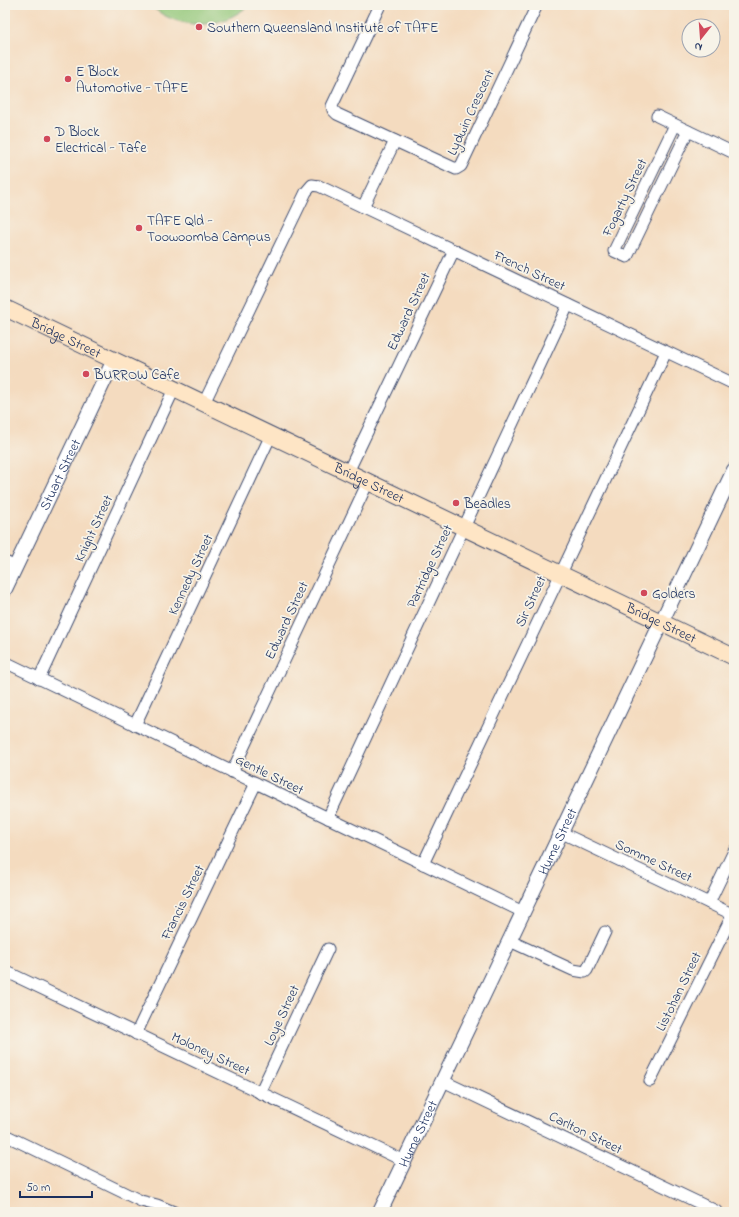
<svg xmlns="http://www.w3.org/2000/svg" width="739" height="1217" font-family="'Indie Flower',sans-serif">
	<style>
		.green { fill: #93c779; stroke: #577b6c }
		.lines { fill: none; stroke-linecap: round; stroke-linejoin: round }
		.minor-casing { stroke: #3c496d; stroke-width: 13 }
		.tertiary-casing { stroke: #3c496d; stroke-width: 16 }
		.secondary-casing { stroke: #3c496d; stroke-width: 18 }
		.minor { stroke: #fff; stroke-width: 11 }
		.tertiary { stroke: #fff; stroke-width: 14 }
		.secondary { stroke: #fee5c5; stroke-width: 16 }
		.poi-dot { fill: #d1495b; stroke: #f7f3e8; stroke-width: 1.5 }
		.labels { text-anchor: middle; stroke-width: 3.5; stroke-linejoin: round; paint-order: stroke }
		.poi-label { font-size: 14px; fill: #1b2f5e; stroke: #f7f3e8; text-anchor: start }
		.street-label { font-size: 14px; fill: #1b2f5e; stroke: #f7f3e8 }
	</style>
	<rect width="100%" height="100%" fill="#f7f3e8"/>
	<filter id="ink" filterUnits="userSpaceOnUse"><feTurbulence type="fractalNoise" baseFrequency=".025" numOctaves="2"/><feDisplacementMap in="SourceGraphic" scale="8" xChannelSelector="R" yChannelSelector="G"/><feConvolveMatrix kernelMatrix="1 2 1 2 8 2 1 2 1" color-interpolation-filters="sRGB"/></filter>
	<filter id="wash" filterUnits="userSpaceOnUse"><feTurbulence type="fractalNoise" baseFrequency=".012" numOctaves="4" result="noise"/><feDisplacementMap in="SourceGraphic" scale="16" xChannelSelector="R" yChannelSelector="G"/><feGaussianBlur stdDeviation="0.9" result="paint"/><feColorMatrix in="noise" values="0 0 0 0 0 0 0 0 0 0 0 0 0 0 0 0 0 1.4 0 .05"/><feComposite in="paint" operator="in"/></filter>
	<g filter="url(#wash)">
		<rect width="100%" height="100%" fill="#f4dbbf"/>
		<!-- green -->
		<path class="green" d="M150,5H249C221,30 178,31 150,5Z"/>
	</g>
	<g filter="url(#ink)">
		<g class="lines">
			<defs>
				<g id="minor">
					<polyline points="380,5 332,106 333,110 337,114 456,169 461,166 537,5"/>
					<polyline points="657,116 734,153"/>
					<polyline points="675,125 614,251 627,257 688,131"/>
					<polyline points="363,207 395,141"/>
					<polyline points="204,403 306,192 312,185 319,186 363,207 734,384"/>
					<polyline points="348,472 454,250"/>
					<polyline points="5,562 16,567"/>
					<polyline points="5,662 523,912"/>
					<polyline points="39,679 174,389"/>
					<polyline points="135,725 271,435"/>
					<polyline points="232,772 368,482"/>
					<polyline points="328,818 568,305"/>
					<polyline points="560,832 734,915"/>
					<polyline points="423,864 666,352"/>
					<polyline points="709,903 734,851"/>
					<polyline points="510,941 573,970 585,972 587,970 605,932"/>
					<polyline points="5,971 404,1161"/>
					<polyline points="136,1034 256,783"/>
					<polyline points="443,1081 716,1211"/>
					<polyline points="650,1081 733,914"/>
					<polyline points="260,1093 328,949"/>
					<polyline points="5,1135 141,1201 157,1205 174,1212"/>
				</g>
				<g id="tertiary">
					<path id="s1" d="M5,589L114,360"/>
					<path id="s2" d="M380,1212L734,470"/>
				</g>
				<g id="secondary">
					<path id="s3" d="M5,308L734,657"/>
				</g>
			</defs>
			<!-- minor casing -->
			<use href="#minor" class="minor-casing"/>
			<!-- tertiary casing -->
			<use href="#tertiary" class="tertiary-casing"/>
			<!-- secondary casing -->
			<use href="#secondary" class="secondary-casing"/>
			<!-- minor -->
			<use href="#minor" class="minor"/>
			<!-- tertiary -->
			<use href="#tertiary" class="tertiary"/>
			<!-- secondary -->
			<use href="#secondary" class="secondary"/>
		</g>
	</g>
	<!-- markers -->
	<g class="poi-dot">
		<circle cx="199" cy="27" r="4"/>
		<circle cx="68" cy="79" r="4"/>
		<circle cx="47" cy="139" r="4"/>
		<circle cx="139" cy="228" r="4"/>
		<circle cx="86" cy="374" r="4"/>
		<circle cx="456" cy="503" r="4"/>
		<circle cx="644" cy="593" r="4"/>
	</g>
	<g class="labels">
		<!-- poi labels -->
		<g class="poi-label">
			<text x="207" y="32">Southern Queensland Institute of TAFE</text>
			<text x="76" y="76">E Block<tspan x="76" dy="16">Automotive - TAFE</tspan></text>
			<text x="55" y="136">D Block<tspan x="55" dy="16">Electrical - Tafe</tspan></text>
			<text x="147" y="225">TAFE Qld -<tspan x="147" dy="16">Toowoomba Campus</tspan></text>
			<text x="94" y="379">BURROW Cafe</text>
			<text x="464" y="508">Beadles</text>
			<text x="652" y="598">Golders</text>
		</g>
		<!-- street labels -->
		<g class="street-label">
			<text transform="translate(470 112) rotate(-65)" y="5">Lydwin Crescent</text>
			<text transform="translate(624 197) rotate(-64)" y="5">Fogarty Street</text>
			<text transform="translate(530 270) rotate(25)" y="5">French Street</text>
			<text transform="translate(408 311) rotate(-65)" y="5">Edward Street</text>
			<text dy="5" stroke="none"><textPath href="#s3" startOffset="68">Bridge Street</textPath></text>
			<text dy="5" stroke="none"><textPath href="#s1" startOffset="127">Stuart Street</textPath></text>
			<text dy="5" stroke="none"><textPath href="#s3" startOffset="404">Bridge Street</textPath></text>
			<text transform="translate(93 528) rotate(-65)" y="5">Knight Street</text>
			<text transform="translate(429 566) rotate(-65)" y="5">Partridge Street</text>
			<text transform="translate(190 574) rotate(-65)" y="5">Kennedy Street</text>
			<text transform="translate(530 601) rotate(-65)" y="5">Sir Street</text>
			<text transform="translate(286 620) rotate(-65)" y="5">Edward Street</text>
			<text dy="5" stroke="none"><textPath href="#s3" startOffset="728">Bridge Street</textPath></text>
			<text transform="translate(270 774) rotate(26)" y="5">Gentle Street</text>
			<text dy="5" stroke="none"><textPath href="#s2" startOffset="411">Hume Street</textPath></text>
			<text transform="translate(654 860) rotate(25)" y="5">Somme Street</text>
			<text transform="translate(182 902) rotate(-64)" y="5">Francis Street</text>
			<text transform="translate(678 991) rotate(-64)" y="5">Listohan Street</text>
			<text transform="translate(281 1015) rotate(-65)" y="5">Loye Street</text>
			<text transform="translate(211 1053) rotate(25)" y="5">Moloney Street</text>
			<text transform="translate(586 1132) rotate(26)" y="5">Carlton Street</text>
			<text dy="5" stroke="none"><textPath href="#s2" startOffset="87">Hume Street</textPath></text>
		</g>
	</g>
	<!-- margin -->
	<rect width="739" height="1217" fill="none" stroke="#f7f3e8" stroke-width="20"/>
	<!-- north arrow -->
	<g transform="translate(701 38) rotate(197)"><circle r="19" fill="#f7f3e8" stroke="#9fa5b1"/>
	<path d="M0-3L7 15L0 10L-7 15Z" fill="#d1495b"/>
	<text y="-6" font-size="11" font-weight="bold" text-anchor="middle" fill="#1b2f5e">N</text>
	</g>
	<!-- scale -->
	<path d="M20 1191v6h72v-6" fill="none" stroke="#1b2f5e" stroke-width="2"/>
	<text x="26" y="1191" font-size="12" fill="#1b2f5e" stroke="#f7f3e8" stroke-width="3" paint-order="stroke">50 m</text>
</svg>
